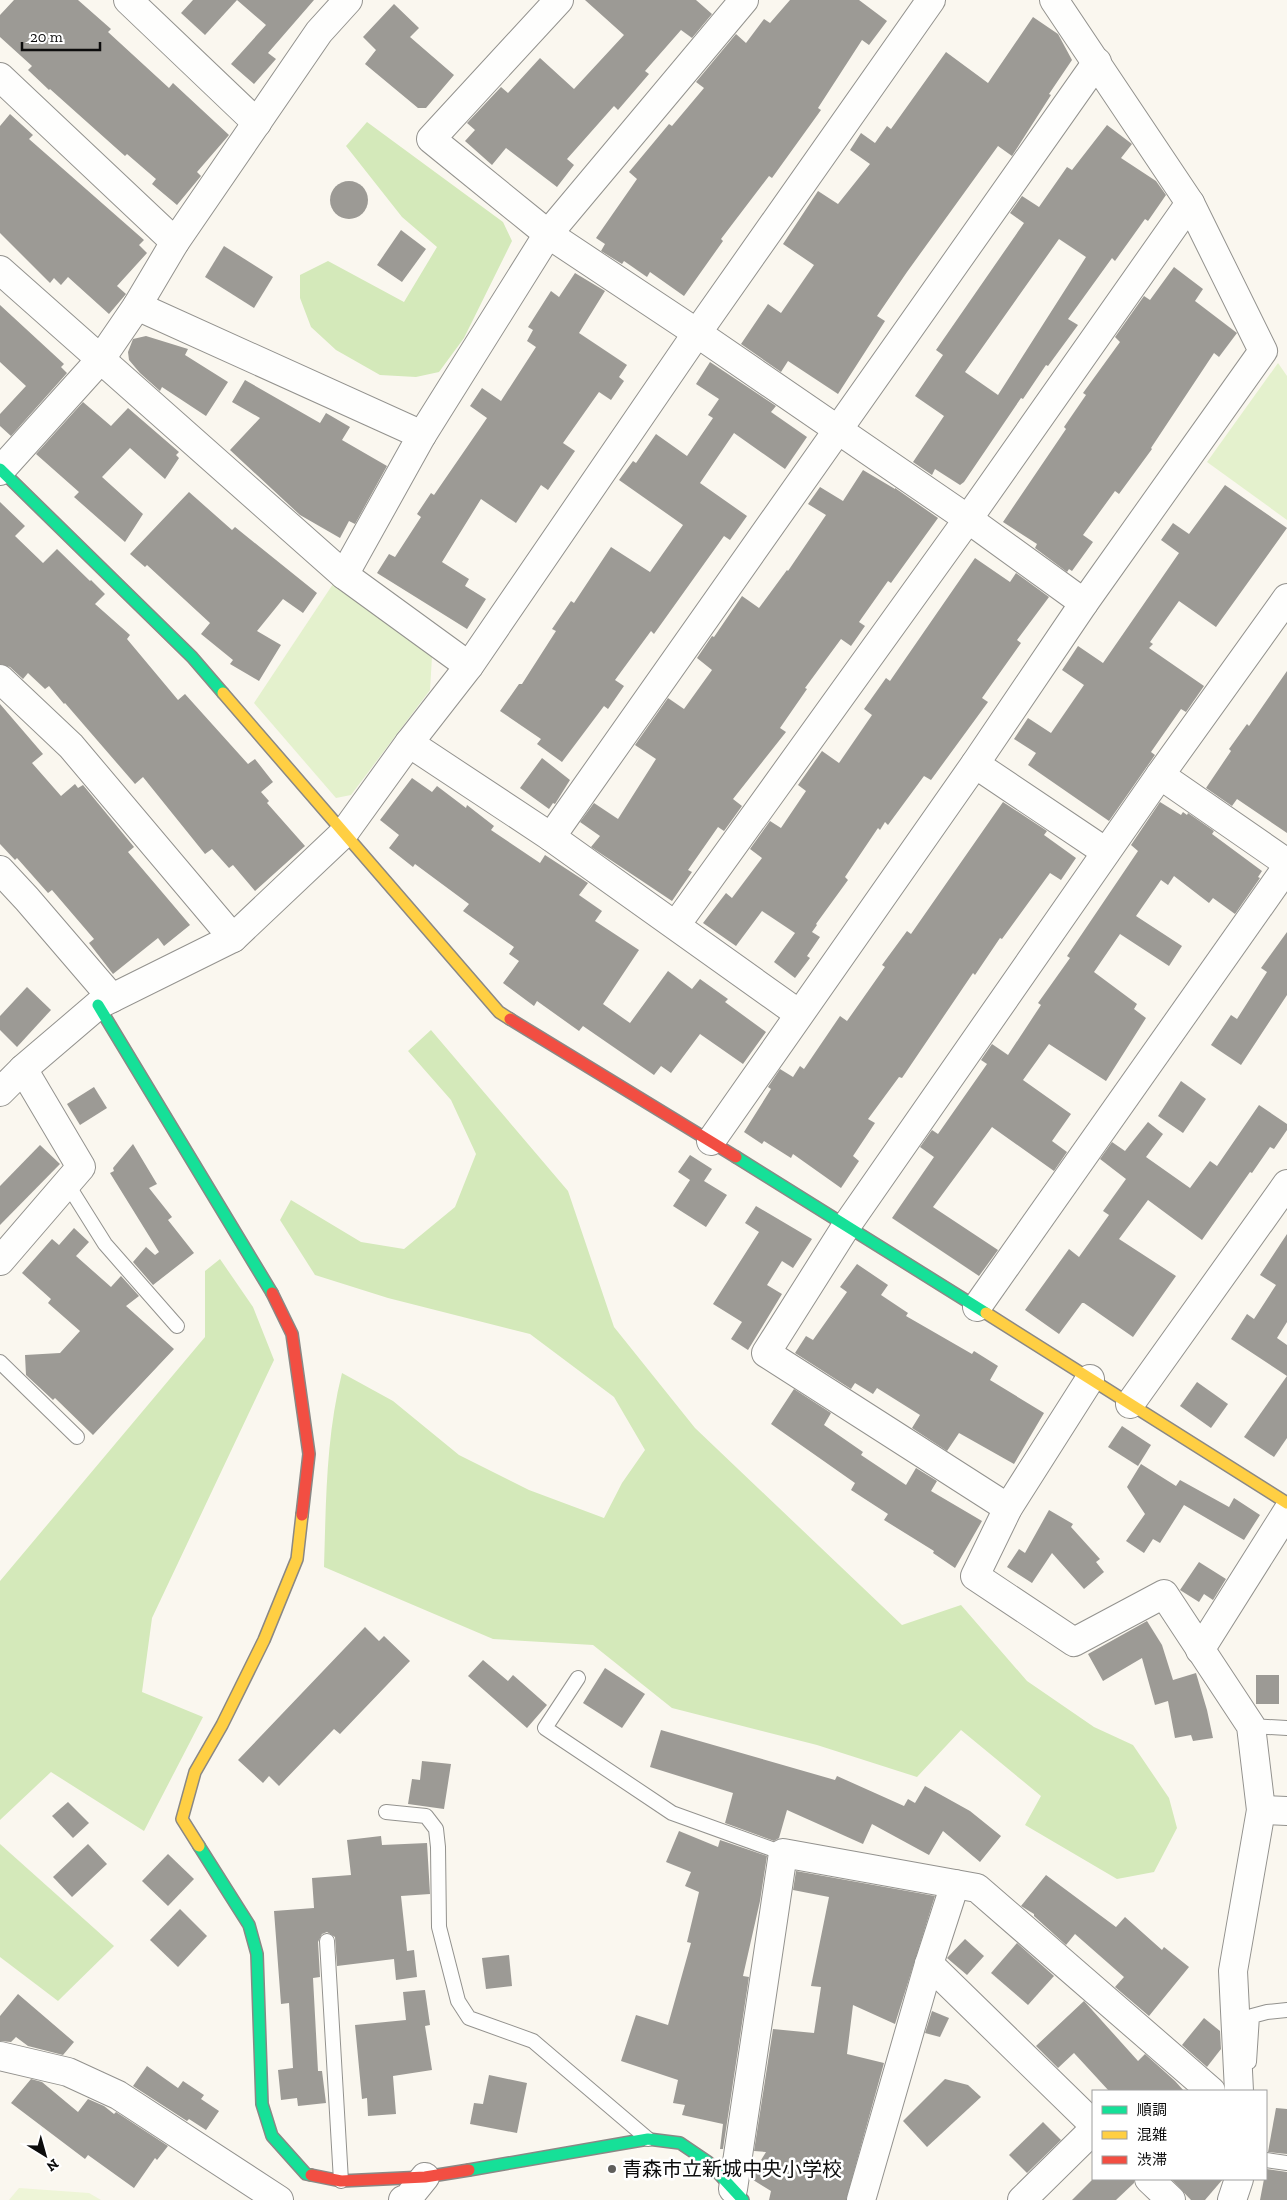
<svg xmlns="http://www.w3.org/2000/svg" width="1287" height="2200" font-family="'Zilla Slab','Noto Sans JP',serif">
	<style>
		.green { fill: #e4f1cd }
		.forest { fill: #d4e9ba }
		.pitch { fill: #eef5d7 }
		.building { fill: #9c9a95; fill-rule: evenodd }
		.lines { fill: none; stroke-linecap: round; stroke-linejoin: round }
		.lane-casing { stroke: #93928e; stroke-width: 16 }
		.street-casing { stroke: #93928e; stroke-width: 30 }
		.fast-casing { stroke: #8a8885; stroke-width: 14 }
		.slow-casing { stroke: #8a8885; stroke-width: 14 }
		.jam-casing { stroke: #8a8885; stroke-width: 14 }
		.lane { stroke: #fefefd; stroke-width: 14 }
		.street { stroke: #fefefd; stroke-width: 28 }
		.fast { stroke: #16e098; stroke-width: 11 }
		.slow { stroke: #ffcf43; stroke-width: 11 }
		.jam { stroke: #f24e42; stroke-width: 11 }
		.poi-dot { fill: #5f5e5b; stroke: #fff; stroke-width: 2 }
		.labels { text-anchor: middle; stroke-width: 5; stroke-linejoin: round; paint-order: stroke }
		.poi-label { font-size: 20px; fill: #0c0c0c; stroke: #fff; text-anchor: start }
	</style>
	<rect width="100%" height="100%" fill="#faf7ef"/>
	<!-- green -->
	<g class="green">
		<polygon points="1278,363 1287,376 1287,520 1207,462"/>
		<polygon points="333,584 432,657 430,690 351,795 336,798 254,703"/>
	</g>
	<!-- forest -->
	<g class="forest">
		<polygon points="367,122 503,222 512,241 464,338 439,372 416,377 380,375 336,350 311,327 300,298 300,275 328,261 404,302 437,247 402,217 346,146"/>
		<path d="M431,1030L568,1191L614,1327L695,1428L902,1625L961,1605L1027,1681L1094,1727L1133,1745L1169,1798L1177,1828L1154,1872L1117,1879L1025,1825L1041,1796L961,1730L917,1777L817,1745L672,1708L593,1645L493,1639L324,1567C326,1502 326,1436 342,1373L393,1401L459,1455L529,1490L604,1518L622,1483L645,1450L614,1397L530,1334L388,1298L315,1275L280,1220L291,1200L361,1242L404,1249L455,1207L476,1154L451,1100L408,1051Z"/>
		<polygon points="220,1259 253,1307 274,1360 152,1618 142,1692 203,1717 144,1831 51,1772 0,1820 0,1581 205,1337 205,1271"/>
		<polygon points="0,1844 114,1946 58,2001 0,1957"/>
	</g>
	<!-- pitch -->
	<polygon class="pitch" points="19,2188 89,2193 101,2200 9,2200"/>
	<!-- building -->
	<g class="building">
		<polygon points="14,0 78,0 111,29 108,32 169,88 173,83 229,135 197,172 201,176 177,205 152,184 156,179 127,154 125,156 50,89 49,90 28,70 32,66 0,37 0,15"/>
		<polygon points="193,0 237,0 205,35 181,13"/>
		<polygon points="237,0 314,0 268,53 276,59 254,84 231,64 266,25"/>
		<polygon points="585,0 696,0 712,14 692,38 681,30 645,71 649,74 618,110 614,106 567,159 574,165 557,187 506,148 492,165 465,141 475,130 467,123 501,87 508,93 540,58 574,89 624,35"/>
		<polygon points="790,0 859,0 887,21 869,45 862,40 818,108 821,110 772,178 769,176 721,239 723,241 684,296 650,272 647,277 624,261 622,264 601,251 605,244 596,238 637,179 629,172 669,124 672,126 704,88 696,82 736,34 746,43 764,19 770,23"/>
		<polygon points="394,4 419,28 410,37 454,75 426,108 418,108 365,64 376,50 363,37"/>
		<polygon points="1033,17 1058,34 1072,60 1049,94 1051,95 1012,156 998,146 907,272 877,316 885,321 838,394 788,361 781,372 741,344 768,304 781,313 814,265 783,244 818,191 838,204 870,164 850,150 861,133 875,143 887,126 891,129 946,52 988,83"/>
		<polygon points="10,114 33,135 29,139 144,240 139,245 147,253 117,286 126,294 109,314 68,277 61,285 54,278 50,283 0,233 0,126"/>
		<path d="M1107,125L1132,144L1121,158L1156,181L1166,195L1148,221L1145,219L1115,261L1112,258L1068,319L1078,325L1048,366L1046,365L1023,399L1021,398L964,482L960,485L935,469L932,475L913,462L944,416L915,396L943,355L936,350L1024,223L1010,213L1022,196L1039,207L1067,167L1072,170ZM1059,239L1086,257L998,395L965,372Z"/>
		<circle cx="349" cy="200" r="19"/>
		<polygon points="401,230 426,249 402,282 377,265"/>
		<polygon points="224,246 273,277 254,308 205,277"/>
		<polygon points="1174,267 1203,289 1195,301 1237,333 1219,357 1214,353 1151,448 1152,449 1119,494 1115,491 1083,535 1093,542 1072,571 1069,569 1067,572 1035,548 1037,544 1003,522 1066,429 1064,427 1086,395 1083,393 1120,342 1115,337 1144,296 1150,300"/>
		<polygon points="575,273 605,291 579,333 627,365 619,377 624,381 611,400 599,392 563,443 575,451 548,490 541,485 516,523 481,499 442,562 469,579 465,586 486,599 467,629 377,573 389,554 395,557 421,517 417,514 431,493 434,495 487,418 470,406 482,388 501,401 536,347 527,341 533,330 528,327 551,291 559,297"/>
		<polygon points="0,305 64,364 61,367 67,373 11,436 0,426 0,414 26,386 0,362"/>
		<polygon points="146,336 188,349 185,355 228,382 206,416 162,387 160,391 140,373 129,360 128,352 133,339"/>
		<polygon points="710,362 776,406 771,412 807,437 785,469 734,433 700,483 747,516 730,540 724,536 654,634 651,631 615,680 624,686 608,709 604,706 562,762 537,744 541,739 500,711 519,684 522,684 556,631 552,629 571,601 574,603 611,547 650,572 683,525 619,480 633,461 636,463 656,434 687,456 713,418 708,415 719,399 696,384"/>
		<polygon points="245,380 320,423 326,413 350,427 342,440 387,466 355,524 349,521 340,538 300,515 230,450 260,418 232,402"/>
		<polygon points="83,402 111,426 128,408 179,452 176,455 179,458 165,479 130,448 102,477 143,514 125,542 74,497 79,492 36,454"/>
		<polygon points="863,470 895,489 895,488 938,518 891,583 888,581 859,622 865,626 851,646 841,639 805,688 807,689 780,728 786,732 733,799 742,806 724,831 718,827 688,870 692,872 672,901 591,847 600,836 580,822 594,803 618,819 656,759 635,745 668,698 684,709 712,670 697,658 712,636 714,637 742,596 759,608 787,570 788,571 826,515 808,504 820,487 843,501"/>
		<polygon points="1225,485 1287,528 1216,627 1179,601 1150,642 1153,644 1149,648 1204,686 1186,712 1181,709 1151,752 1155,755 1109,821 1028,765 1036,753 1014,739 1028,718 1051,733 1084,685 1062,670 1078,646 1103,663 1179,553 1161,540 1173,523 1189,534"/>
		<polygon points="189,492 232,530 235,527 317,593 303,613 283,599 257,631 281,645 259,681 230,664 233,660 201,634 210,623 147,565 145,567 130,554"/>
		<polygon points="0,502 25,526 15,536 43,563 57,549 90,581 91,580 105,594 95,604 130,635 127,639 178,700 185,694 248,764 255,759 273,782 261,792 269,801 267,803 305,846 255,891 233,865 229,868 212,849 205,854 143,777 135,784 65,703 64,704 49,686 45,689 28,673 23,679 10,667 0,664"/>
		<polygon points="975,558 1010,582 1016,573 1049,597 1017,640 1021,643 982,698 988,702 931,780 924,776 888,825 885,822 880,830 878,828 845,877 848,880 816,924 817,925 812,932 820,937 807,956 810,958 795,978 774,962 795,933 762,911 736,946 703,923 726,893 732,898 762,858 750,849 770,821 781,828 806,791 798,785 822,751 839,763 872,715 864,709 886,678 890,681"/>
		<polygon points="1287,671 1287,833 1237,799 1232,806 1206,788 1231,751 1229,749 1247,724 1249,726"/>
		<polygon points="0,704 43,754 32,763 61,796 75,784 78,788 83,785 134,847 128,852 190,925 164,946 158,938 113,974 89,943 94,939 52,890 48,893 17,858 15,860 0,844"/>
		<polygon points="542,758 570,780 555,804 553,803 549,809 520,788"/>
		<polygon points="412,778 432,792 437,786 466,808 467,805 494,826 491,830 540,863 545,855 588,883 579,895 602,911 595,921 639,950 603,1004 630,1023 668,971 692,989 700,979 728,999 725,1002 766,1032 743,1064 700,1034 671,1073 661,1066 654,1075 583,1026 579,1031 537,1001 534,1006 503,983 519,961 509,954 514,947 463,911 469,904 415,864 413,867 389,848 399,835 380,820"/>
		<polygon points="1003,802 1047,831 1044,835 1076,858 1061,880 1050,873 1002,939 1000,938 975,975 973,973 902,1078 899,1077 868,1119 875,1123 853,1156 859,1161 841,1188 793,1154 791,1158 764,1141 762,1144 744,1132 771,1089 768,1087 780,1069 793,1077 800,1066 804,1069 840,1016 847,1021 885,967 882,965 907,931 911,934"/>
		<polygon points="1160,802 1181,815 1183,812 1187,815 1188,813 1214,831 1212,834 1262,871 1258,877 1260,878 1235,914 1213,898 1209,903 1174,876 1168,885 1161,880 1136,916 1182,946 1169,966 1120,934 1094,972 1137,1004 1134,1009 1146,1018 1106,1081 1049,1044 1023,1080 1071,1114 1052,1141 1067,1152 1054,1171 992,1127 933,1207 998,1250 979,1276 892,1218 934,1157 920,1147 932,1130 938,1134 987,1064 981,1060 992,1044 1008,1055 1041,1005 1038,1003 1070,958 1067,956 1138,851 1131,845"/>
		<polygon points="1287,932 1287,995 1241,1065 1211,1045 1231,1015 1237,1019 1267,972 1261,968"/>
		<polygon points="27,987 51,1010 17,1047 0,1030 0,1016"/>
		<polygon points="1181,1081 1206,1099 1183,1133 1158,1116"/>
		<polygon points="94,1087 107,1108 80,1125 67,1104"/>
		<polygon points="1259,1105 1287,1124 1287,1130 1274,1149 1270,1147 1252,1173 1250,1172 1202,1240 1148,1200 1119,1239 1176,1276 1133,1337 1084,1303 1082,1303 1059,1334 1025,1310 1069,1249 1079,1257 1109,1215 1103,1211 1126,1179 1100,1159 1112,1142 1125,1151 1148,1122 1163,1134 1146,1157 1190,1188 1210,1161 1217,1166"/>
		<polygon points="133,1144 157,1184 149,1188 172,1217 168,1220 194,1253 153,1285 133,1262 146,1247 155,1255 159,1252 110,1173 114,1171 113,1168"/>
		<polygon points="40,1145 60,1164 0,1225 0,1186"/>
		<polygon points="690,1155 712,1169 704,1181 727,1195 706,1227 673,1206 690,1180 678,1172"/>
		<polygon points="756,1206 812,1239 793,1268 782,1261 767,1285 782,1294 748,1350 731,1339 742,1322 713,1304 759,1232 745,1223"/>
		<polygon points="74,1228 89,1242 76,1256 111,1287 121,1276 139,1296 126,1306 174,1349 93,1435 55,1398 53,1400 26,1375 25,1355 60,1353 80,1331 48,1303 51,1299 22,1273 52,1239 59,1245"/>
		<polygon points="1287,1234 1287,1322 1277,1338 1287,1345 1287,1376 1231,1339 1247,1314 1254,1319 1276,1285 1260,1275"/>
		<polygon points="857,1264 888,1285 881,1295 908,1313 906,1316 972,1354 974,1351 998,1366 990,1380 1044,1413 1014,1464 959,1433 947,1451 912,1428 920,1415 877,1388 873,1394 855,1383 851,1389 795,1353 806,1336 813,1340 847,1292 840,1287"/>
		<polygon points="1287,1376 1287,1438 1274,1457 1244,1437"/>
		<polygon points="1197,1382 1228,1404 1211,1428 1180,1406"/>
		<polygon points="794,1389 831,1413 824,1425 863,1452 861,1455 906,1485 916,1468 937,1481 931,1491 982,1521 955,1568 933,1553 934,1551 884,1520 888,1514 851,1490 855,1483 771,1424"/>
		<polygon points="1122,1426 1151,1445 1138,1466 1108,1447"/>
		<polygon points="1141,1464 1176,1486 1180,1480 1229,1507 1234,1498 1260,1515 1244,1540 1184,1505 1160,1543 1153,1539 1144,1553 1126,1541 1145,1514 1127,1487"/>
		<polygon points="1049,1510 1073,1524 1071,1527 1100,1559 1096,1562 1104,1572 1084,1589 1052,1553 1032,1583 1007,1567 1019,1549 1025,1553"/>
		<polygon points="1199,1562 1226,1579 1213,1600 1204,1594 1199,1602 1180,1590"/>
		<polygon points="1147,1621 1162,1645 1173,1680 1196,1673 1207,1710 1213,1738 1193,1741 1191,1735 1175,1738 1168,1701 1155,1705 1142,1658 1103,1681 1088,1654"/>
		<polygon points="365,1627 379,1641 384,1636 410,1661 340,1734 334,1729 279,1786 269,1776 263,1783 238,1760"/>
		<polygon points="483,1660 508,1681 513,1675 547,1705 527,1728 468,1676"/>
		<polygon points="605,1668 645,1694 622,1728 583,1703"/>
		<rect x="1256" y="1675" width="23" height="29"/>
		<polygon points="661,1730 835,1780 837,1776 904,1806 908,1799 915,1803 925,1786 970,1811 1001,1836 980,1862 943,1831 929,1855 872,1824 863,1844 787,1810 779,1838 774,1841 725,1823 733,1793 650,1767"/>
		<polygon points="422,1761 451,1764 444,1809 408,1804 412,1779 420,1780"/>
		<polygon points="68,1802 89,1823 73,1838 52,1816"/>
		<polygon points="679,1831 718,1847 720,1840 767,1856 760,1901 743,1976 749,1977 723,2149 720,2149 723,2124 682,2115 685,2105 673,2103 678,2080 621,2061 636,2015 668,2025 691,1943 687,1942 699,1892 685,1886 691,1872 666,1862"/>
		<polygon points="381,1836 382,1845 427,1843 430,1894 401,1896 407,1951 414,1950 417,1977 396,1980 394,1959 337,1966 335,1937 327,1932 322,1934 318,1942 320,1977 313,1978 318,2071 322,2071 326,2103 298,2106 297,2098 281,2100 278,2070 293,2068 289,2003 281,2004 274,1911 314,1908 312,1878 351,1875 347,1840"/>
		<polygon points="88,1844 107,1864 72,1897 53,1877"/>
		<polygon points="168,1854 194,1879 168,1906 142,1881"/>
		<polygon points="796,1871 935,1896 895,2024 853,2005 847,2054 884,2063 846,2200 769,2200 771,2191 750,2178 766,2152 754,2151 773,2029 814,2033 821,1987 811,1986 829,1897 793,1890"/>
		<polygon points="1046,1875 1116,1927 1125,1917 1162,1950 1164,1947 1189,1967 1149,2016 1115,1987 1124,1977 1075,1934 1066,1945 1034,1916 1034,1914 1021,1906"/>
		<polygon points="180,1909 207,1936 178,1967 150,1940"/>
		<polygon points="965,1939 984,1956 967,1975 947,1958"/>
		<polygon points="1017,1943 1054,1976 1028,2005 991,1973"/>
		<polygon points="509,1955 512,1986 486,1989 482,1958"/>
		<polygon points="425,1990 430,2025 425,2026 432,2070 393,2076 396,2114 368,2116 367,2098 362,2099 355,2025 406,2020 403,1992"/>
		<polygon points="18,1994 74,2042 63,2055 28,2046 16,2037 11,2042 0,2041 0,2016"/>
		<polygon points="1084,2001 1138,2061 1145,2054 1175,2081 1184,2091 1109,2091 1074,2053 1058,2068 1036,2046"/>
		<polygon points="932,2011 949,2018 940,2037 925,2033"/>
		<polygon points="1204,2018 1220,2031 1221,2049 1207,2067 1182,2045"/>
		<polygon points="147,2066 178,2088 183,2081 204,2095 201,2099 219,2111 206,2130 189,2119 187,2121 133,2086"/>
		<polygon points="489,2075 527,2083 517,2133 470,2124 474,2103 483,2104"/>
		<polygon points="31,2079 42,2082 78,2112 88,2099 104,2106 114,2114 116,2112 168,2146 157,2160 155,2158 134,2188 88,2155 85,2159 11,2103"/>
		<polygon points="945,2079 968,2085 981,2097 927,2147 903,2121"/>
		<polygon points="1276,2108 1287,2109 1287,2154 1268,2152"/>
		<polygon points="1043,2122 1061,2140 1027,2173 1009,2155"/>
		<polygon points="1266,2169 1287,2172 1287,2200 1260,2200 1264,2179 1266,2179"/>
		<polygon points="1093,2179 1134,2179 1134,2183 1116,2200 1072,2200"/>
		<polygon points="1171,2179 1223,2179 1205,2200 1191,2200"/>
	</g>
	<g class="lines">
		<defs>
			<g id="lane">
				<polyline points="68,1185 105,1244 177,1326"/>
				<polyline points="0,1362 77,1437"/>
				<polyline points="578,1678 545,1728 672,1813 783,1853"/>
				<polyline points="1251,1726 1287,1728"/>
				<polyline points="386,1812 426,1816 436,1829 438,1847 439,1927 458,2001 469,2018 533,2041 648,2139"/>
				<polyline points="327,1941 341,2181"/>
				<polyline points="1249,2062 1252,2016 1267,2012 1287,2010"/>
				<polyline points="1266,2160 1287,2163"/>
			</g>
			<g id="street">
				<polyline points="128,0 257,123"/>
				<polyline points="559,0 431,139 548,234 697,333 968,519 1084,603"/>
				<polyline points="0,77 175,242"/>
				<polyline points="0,270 344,575 469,666"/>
				<polyline points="137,306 422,435"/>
				<polyline points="0,471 100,360 137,306 175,242 319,32 348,0"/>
				<polyline points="344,575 422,435 548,234 744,0"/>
				<polyline points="0,679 71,746 233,938"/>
				<polyline points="409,743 551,837 799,1014"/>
				<polyline points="975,764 1106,852"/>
				<polyline points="1160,775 1287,863"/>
				<polyline points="551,837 1097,62"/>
				<polyline points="0,870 27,899 112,998"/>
				<polyline points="676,925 968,519 1190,203"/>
				<polyline points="0,1092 23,1069 98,1005 233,938 344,833 409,743 469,666 697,333 931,0"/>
				<polyline points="711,1141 975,764 1084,603 1263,351 1190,203 1054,0"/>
				<polyline points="0,1261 81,1167 23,1069"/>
				<polyline points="977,1307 1287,867"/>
				<polyline points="1090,1379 1008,1508 975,1576 1074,1642 1164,1594 1251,1726 1261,1810 1233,1971 1239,2091"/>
				<polyline points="1130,1404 1287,1184"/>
				<polyline points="1008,1508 766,1353 847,1225 1160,775 1287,598"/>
				<polyline points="1200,1650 1287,1512"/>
				<polyline points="1261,1810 1287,1811"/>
				<polyline points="929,1964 1093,2124"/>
				<polyline points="0,2056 68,2072 118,2095 279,2200"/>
				<polyline points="1149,2179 1171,2200"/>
				<polyline points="733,2189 783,1853 977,1888 1211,2091"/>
				<polyline points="403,2200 408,2198 425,2177"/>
				<polyline points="861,2200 929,1964 955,1884"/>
				<polyline points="1022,2200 1093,2130"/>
				<polyline points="1232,2200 1239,2179"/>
			</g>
			<g id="fast">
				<polyline points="0,469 192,657 223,693"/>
				<polyline points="98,1005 272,1293"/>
				<polyline points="736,1157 986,1313"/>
				<polyline points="199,1846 249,1925 257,1954 262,2104 272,2136 306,2174 311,2175"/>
				<polyline points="469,2170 648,2139 680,2143 708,2162 743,2200"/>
			</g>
			<g id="slow">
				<polyline points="223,693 499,1012 510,1019"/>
				<polyline points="986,1313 1287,1503"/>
				<polyline points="199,1846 182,1819 195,1772 222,1725 264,1640 297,1559 302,1515"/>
			</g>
			<g id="jam">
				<polyline points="510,1019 736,1157"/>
				<polyline points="272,1293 292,1334 309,1454 302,1515"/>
				<polyline points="311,2175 341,2181 425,2177 469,2170"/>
			</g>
		</defs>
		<!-- lane casing -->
		<use href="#lane" class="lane-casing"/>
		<!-- street casing -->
		<use href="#street" class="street-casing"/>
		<!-- fast casing -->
		<use href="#fast" class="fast-casing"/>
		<!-- slow casing -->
		<use href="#slow" class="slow-casing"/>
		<!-- jam casing -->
		<use href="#jam" class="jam-casing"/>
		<!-- lane -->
		<use href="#lane" class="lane"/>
		<!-- street -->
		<use href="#street" class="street"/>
		<!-- fast -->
		<use href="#fast" class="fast"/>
		<!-- slow -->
		<use href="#slow" class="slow"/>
		<!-- jam -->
		<use href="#jam" class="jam"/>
	</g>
	<!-- markers -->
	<circle class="poi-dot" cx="612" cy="2169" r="5"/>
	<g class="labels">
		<!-- poi labels -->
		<g class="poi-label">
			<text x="622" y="2176">青森市立新城中央小学校</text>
		</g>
	</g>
	<!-- legend -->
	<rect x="1092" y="2090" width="175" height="90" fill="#ffffff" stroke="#9e9e9e"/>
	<rect x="1102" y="2106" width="25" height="8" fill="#16e098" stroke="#9e9e9e"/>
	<text x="1137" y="2115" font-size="15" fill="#0c0c0c">順調</text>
	<rect x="1102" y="2131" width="25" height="8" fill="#ffcf43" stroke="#9e9e9e"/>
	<text x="1137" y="2140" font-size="15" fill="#0c0c0c">混雑</text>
	<rect x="1102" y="2156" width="25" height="8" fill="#f24e42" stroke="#9e9e9e"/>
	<text x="1137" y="2165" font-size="15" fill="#0c0c0c">渋滞</text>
	<!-- north arrow -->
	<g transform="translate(45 2155) rotate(143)" stroke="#ffffff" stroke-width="4" paint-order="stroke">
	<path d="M0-4L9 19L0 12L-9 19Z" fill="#0c0c0c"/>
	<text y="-8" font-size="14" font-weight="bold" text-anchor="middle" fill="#0c0c0c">N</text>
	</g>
	<!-- scale -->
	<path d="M22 42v8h78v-8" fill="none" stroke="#0c0c0c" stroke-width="2.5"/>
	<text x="30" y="42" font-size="15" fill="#0c0c0c" stroke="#ffffff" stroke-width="4" paint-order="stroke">20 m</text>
</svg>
